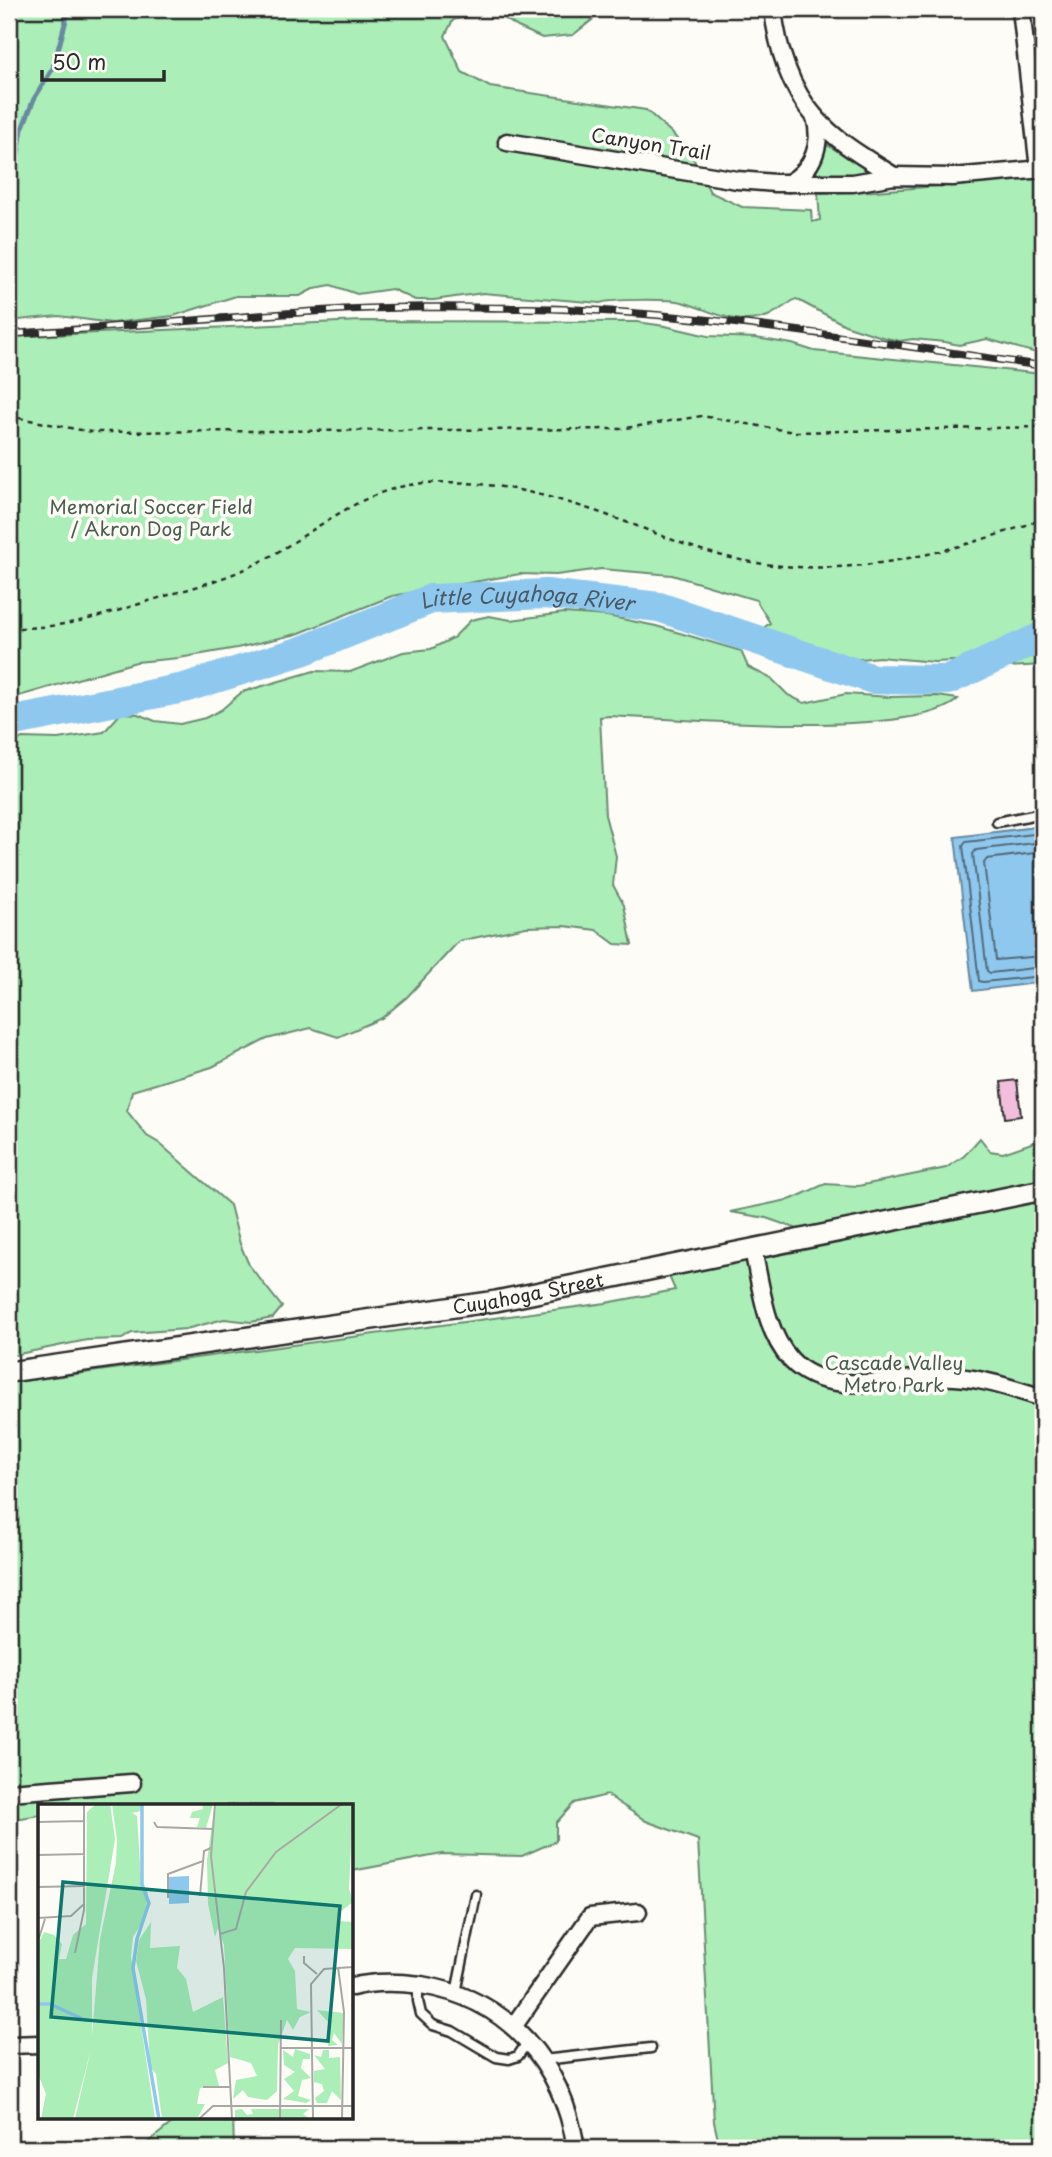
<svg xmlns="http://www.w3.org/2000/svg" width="1052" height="2157" font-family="'Playpen Sans',sans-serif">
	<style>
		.green { fill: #abeeb8; stroke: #6b8c72; stroke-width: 2 }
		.water { fill: #8fc8ee; stroke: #6789a0; stroke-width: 2 }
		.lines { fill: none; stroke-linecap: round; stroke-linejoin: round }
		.shore { stroke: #536a79; stroke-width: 2 }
		.stream { stroke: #6789a0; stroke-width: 5 }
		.river { stroke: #8fc8ee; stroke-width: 30 }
		.building { fill: #f2bedc; stroke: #2b2b2b; stroke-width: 2 }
		.service-casing { stroke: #2b2b2b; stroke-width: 13 }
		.minor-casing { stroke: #2b2b2b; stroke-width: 21 }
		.tertiary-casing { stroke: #2b2b2b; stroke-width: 24 }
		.path { stroke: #2b2b2b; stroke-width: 2.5; stroke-dasharray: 5 5; stroke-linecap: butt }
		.service { stroke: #fdfcf7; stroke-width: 8 }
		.minor { stroke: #fdfcf7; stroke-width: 16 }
		.tertiary { stroke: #fdfcf7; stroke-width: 19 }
		.rail-casing { stroke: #2b2b2b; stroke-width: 8 }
		.rail { stroke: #fdfcf7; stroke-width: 5; stroke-dasharray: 16; stroke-linecap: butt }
		.labels { text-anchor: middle; stroke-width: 7; stroke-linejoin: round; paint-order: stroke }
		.street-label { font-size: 19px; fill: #2b2b2b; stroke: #fdfcf7 }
		.park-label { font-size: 19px; fill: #4b5c4e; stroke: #fdfcf7 }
		.water-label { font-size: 21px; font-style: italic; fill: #495a66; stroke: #fdfcf7 }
		.inset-river { fill: none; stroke: #8fc8ee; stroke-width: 3.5 }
		.inset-road { fill: none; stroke: #a9a8a5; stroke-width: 2 }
		.view { fill: #0f766e; fill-opacity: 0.15; stroke: #0f766e; stroke-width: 3.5 }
		.inset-edge { fill: none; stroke: #2b2b2b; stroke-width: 3.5 }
	</style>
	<rect width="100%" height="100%" fill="#fdfcf7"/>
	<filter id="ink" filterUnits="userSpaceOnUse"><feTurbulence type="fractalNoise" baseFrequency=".0143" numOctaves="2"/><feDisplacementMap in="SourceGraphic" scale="14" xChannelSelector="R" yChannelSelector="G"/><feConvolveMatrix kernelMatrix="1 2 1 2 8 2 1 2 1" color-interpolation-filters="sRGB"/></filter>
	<g filter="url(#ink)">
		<!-- green -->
		<g class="green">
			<path d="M9,9H606L573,35L542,38L518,27L493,11L453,20L445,36L462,72L490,87L646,110L672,133L692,156L710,192L742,207L811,210L812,222L820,220L818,193L875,191L1043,178V355L987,339L959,345L945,342L913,339L900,341L882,337L845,325L796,299C787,304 777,312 768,316C737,328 710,310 682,302C670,299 612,299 600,303L483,293L434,300H415L392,289L357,294L331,285L315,288L300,296H236L173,316L112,323L59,316L9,321Z"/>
			<polygon points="827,145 866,168 867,174 815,175"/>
			<polygon points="361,321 637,322 665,326 708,336 756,338 792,344 814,351 1043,374 1043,665 1006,667 975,660 934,662 879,657 842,661 801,649 758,632 770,623 756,600 672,575 601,569 556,575 520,574 392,596 297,634 237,648 179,658 136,662 9,699 9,337"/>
			<path d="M564,613L607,616L656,626L741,651L748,667L772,679L788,695L804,703L846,694L890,697L937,696L958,699C916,740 674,719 610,716L600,717L605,815L616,856L613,885L624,905L632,945L615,944L596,930L564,926L526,927L459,941L407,997L382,1018L338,1037L311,1028L267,1039L212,1067L132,1091L127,1111L147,1136L159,1143L230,1205L240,1244L249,1265L282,1307L273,1318L251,1322L224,1319L186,1329L132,1333L122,1339L87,1340L9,1356V746L22,738L58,739L104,732L121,713L138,714L155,721L180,724L205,718L221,710L242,692L314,671L350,672L403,652L431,649L453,638L471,620L489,616L511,620Z"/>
			<polygon points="980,1138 990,1151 1003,1153 1043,1139 1043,2148 720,2148 714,2122 698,1840 646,1821 607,1795 574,1803 556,1823 556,1841 522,1856 442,1854 352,1871 352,1805 40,1805 40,1815 9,1820 9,1383 606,1303 675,1290 665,1267 815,1235 766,1218 730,1212 792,1199 825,1184 858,1186 946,1168 964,1156"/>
			<polygon points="179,2117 233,2117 234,2148 130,2148 146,2144"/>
		</g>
		<!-- water -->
		<polygon class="water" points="1043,826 1043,982 973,991 955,837"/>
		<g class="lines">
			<!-- shore -->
			<g class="shore">
				<polyline points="1043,833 966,842 963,846 979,981 983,982 1043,976"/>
				<polyline points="1043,842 976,850 973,854 987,971 990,973 1043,967"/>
				<polyline points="1043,852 987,859 984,863 996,960 1043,956"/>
			</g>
			<!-- stream -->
			<polyline class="stream" points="9,265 14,261 11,195 22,129 34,99 53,68 69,9"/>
			<!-- river -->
			<path class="river" id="s1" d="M9,722L184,688L302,651L431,599L546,594L659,607L873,679L948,680L1043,636"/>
		</g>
		<!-- building -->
		<polygon class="building" points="1017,1080 1021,1116 1005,1118 1001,1082"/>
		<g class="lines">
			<defs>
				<g id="service">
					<polyline points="997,822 1043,813"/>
					<polyline points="1040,1072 1043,1072"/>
					<polyline points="418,1985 418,2001 421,2014 433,2025 452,2031 496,2057 509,2059 518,2056 528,2041"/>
					<polyline points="456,1993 476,1895"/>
					<polyline points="543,2060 651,2048"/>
				</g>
				<g id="minor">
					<path d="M773,9C777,47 790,89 816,118C838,143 867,159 894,176"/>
					<polyline points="1021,9 1039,169"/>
					<polyline points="507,142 737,180 775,183 853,183 894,176 953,177 1043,169"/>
					<path d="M789,183C813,169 823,145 815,117"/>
					<path d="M753,1250C761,1285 765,1332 791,1360C830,1402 905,1374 955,1377C986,1379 1014,1389 1043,1398"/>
					<polyline points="9,1792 132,1783"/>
					<path d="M352,1987C374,1981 398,1982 421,1985C509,1999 562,2063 576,2148"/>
					<polyline points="513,2027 590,1917 638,1912"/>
					<polyline points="9,2045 40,2044"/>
				</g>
				<g id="tertiary">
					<path id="s2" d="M9,1372L496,1301L1043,1190"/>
				</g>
			</defs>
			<!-- service casing -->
			<use href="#service" class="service-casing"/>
			<!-- minor casing -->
			<use href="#minor" class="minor-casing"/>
			<!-- tertiary casing -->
			<use href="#tertiary" class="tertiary-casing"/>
			<!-- path -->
			<g class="path">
				<polyline points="9,416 91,432 620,429 702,416 794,432 1043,427"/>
				<path d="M9,628C69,629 106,614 162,597C195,587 229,578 260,562C315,533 360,488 425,483C493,478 564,499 626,522C654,532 680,544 708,552C825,586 932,559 1043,519"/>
				<path d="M1043,1754C1034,1764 1037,1773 1043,1784"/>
			</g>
			<!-- service -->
			<use href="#service" class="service"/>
			<!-- minor -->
			<use href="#minor" class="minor"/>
			<!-- tertiary -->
			<use href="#tertiary" class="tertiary"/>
			<defs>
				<path id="rail" d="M9,334C113,328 217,318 321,311C389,306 459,307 527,308C700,311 872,342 1043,366"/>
			</defs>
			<!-- rail casing -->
			<use href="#rail" class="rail-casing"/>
			<!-- rail -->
			<use href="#rail" class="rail"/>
		</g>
	</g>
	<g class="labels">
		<!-- street labels -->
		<g class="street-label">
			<text transform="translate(651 144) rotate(9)" y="7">Canyon Trail</text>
			<text dy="7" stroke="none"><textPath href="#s2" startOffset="525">Cuyahoga Street</textPath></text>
		</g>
		<!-- park labels -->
		<g class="park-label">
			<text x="151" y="514">Memorial Soccer Field<tspan x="151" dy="22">/ Akron Dog Park</tspan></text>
			<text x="894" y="1370">Cascade Valley<tspan x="894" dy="22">Metro Park</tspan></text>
		</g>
		<!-- water labels -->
		<g class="water-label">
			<text dy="7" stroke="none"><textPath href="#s1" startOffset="537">Little Cuyahoga River</textPath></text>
		</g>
	</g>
	<!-- overview -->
	<g transform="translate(38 1804)">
		<rect width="315" height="315" fill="#fdfcf7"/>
		<path d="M58,0H72L77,35L54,174V232L62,135L78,59L79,36L74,0H104L103,7L94,9L99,12L103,75L110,89L107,114L95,133L93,153L117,315H37L53,245L35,315H3L8,290L0,270V140L6,128L16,131L24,140L21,155H28L35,131L48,120L49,8ZM164,0H175L168,24L159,23L162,14H152L154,8L165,5ZM177,0H315L311,85L315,98L303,107L300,117L315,118V145L257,144L250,155L257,167L259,205L273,208L262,213L255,226L249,216L240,241L239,287L229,296L210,293L205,286L195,295L198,276L219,272L213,259L192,253L186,141L180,124L177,133L170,100L169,56ZM114,98L112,144L142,142L139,164L148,175L155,208L185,193L190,259L177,266L181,282L162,284L159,300H167L159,315H124L118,270L112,263L108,195L98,157L101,136L113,118ZM279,206L306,209L304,240L296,229L294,236L300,241L290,242V218ZM257,245L272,250V255H265L263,264L273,274L264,276L260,292L273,296L268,299L245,295L256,287L246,275L257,268L246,261L245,246L255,253ZM285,246H291V254L302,253L303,296L294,287L289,299H279L277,294L286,287L284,280L276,278V267L287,265L276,251L283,253ZM204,305L209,311L215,310L213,305H271L265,310L271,314L197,315V306Z" fill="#abeeb8"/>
		<path d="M151,72V99L131,100V73Z" fill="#8fc8ee"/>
		<path class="inset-river" d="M104,0V81L111,99L99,135L95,164L121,315M0,200H12L49,217"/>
		<path class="inset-road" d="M177,0L173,52L186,164L194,315M0,18L46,17M116,18L119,23L175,25M0,51L47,50M0,83L47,82M162,92L166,47L173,44M130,94V70L165,57M0,114L33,112L46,100M182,130L198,125L208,88L238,48L304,0M0,137L7,115M37,149L46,106V0M266,152V159L279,170M300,163L306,208L304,315M243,244H315M165,283H192M161,315L175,302H315M242,315L243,216M275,315L273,180L286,165L315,163"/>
		<path class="view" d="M25,78L302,102L290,237L13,213Z"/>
		<rect width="315" height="315" class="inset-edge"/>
	</g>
	<!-- margin -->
	<rect width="1052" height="2157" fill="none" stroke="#fdfcf7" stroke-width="35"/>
	<rect x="18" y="18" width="1017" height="2122" fill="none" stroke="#2b2b2b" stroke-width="2.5" filter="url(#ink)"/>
	<!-- scale -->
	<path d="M42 70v10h122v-10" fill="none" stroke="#2b2b2b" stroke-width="3.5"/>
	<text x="52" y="70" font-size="21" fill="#2b2b2b" stroke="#fdfcf7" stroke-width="5" paint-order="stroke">50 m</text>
</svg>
